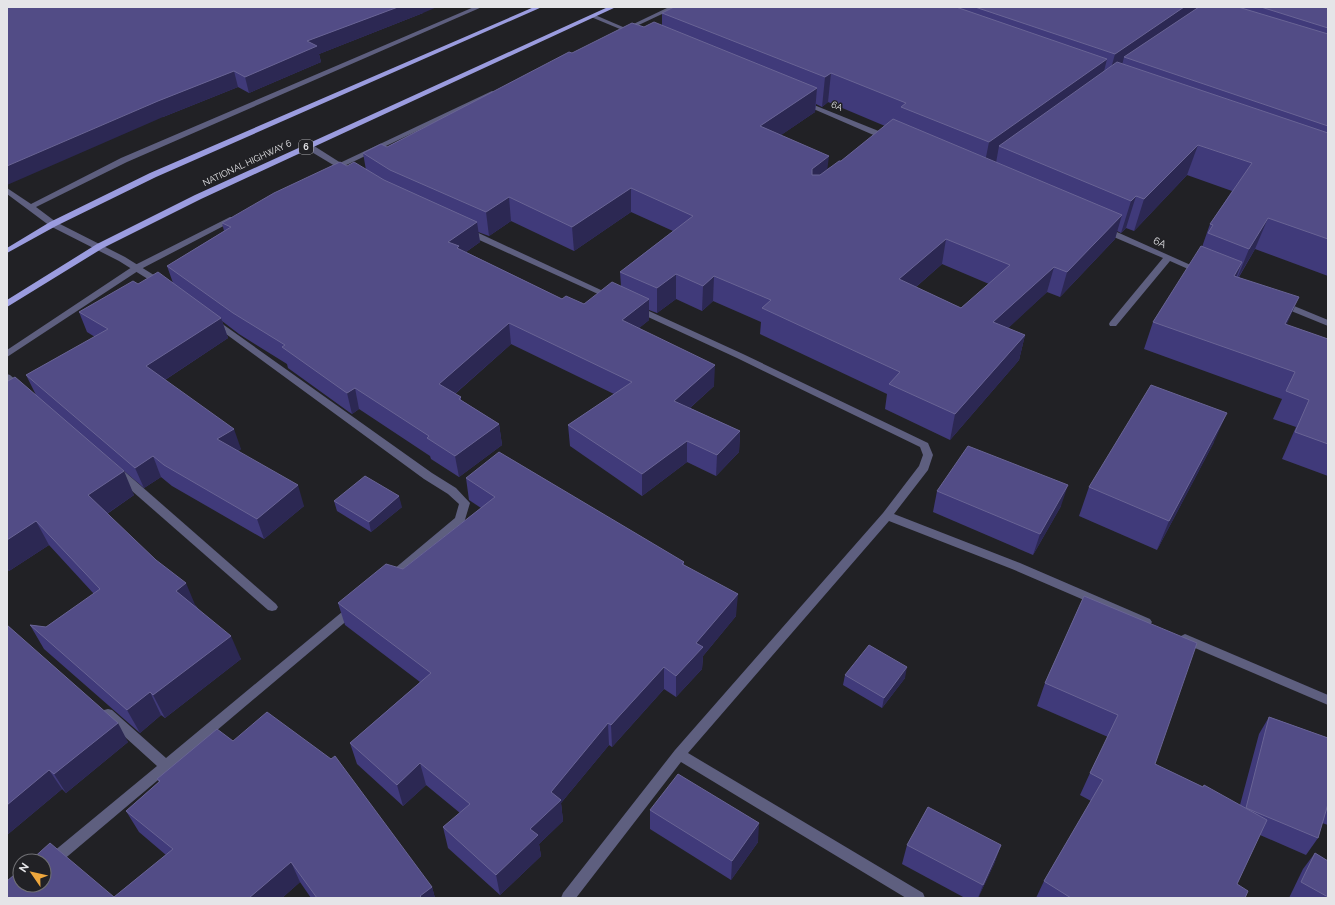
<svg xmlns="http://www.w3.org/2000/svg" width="1335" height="905" font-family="Raleway,sans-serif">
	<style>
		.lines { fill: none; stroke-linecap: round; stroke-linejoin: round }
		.lane { fill: #5e5f7f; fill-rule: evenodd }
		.street { fill: #5e5f7f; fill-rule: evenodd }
		.primary { fill: #9b9cdf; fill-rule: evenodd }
		.wall { fill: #403a7a; fill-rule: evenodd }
		.shaded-wall { fill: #2c2853 }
		.building { fill: #524c86; stroke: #696495; fill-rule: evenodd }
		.labels { text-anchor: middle; stroke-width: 3; stroke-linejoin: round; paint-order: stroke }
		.far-street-label { font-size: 9px; fill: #e5e5e8; stroke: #212125 }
		.shield { fill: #212125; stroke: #aaaaae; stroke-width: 1 }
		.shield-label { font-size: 9px; font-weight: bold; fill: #e5e5e8 }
		.street-label { font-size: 10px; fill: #e5e5e8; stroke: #212125 }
	</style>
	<rect width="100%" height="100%" fill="#212125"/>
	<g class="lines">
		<!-- lane -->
		<g class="lane">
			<polygon points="669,7 677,7 628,30 623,29"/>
			<polygon points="492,91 494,92 494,94 334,171 328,171 327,169"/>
			<polygon points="230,217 236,217 237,219 141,269 7,357 7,350 135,265"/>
			<polygon points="7,374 10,375 23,386 25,388 23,390 17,390 7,382"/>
			<polygon points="120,470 124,471 276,604 278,607 276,610 272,611 268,610 116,477 115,474 116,471"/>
		</g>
		<!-- street -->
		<g class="street">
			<polygon points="474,7 482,7 127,162 36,207 56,222 125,257 165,282 166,284 165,286 159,286 119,261 50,226 7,194 7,188 31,204 121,158"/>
			<polygon points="591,15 595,15 637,33 632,34 591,17"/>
			<polygon points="804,101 891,136 892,138 888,140 885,140 802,104 800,103"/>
			<polygon points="305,144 311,144 352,170 348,172 345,172 305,148"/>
			<polygon points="1102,228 1108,228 1204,271 1203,273 1197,273 1170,261 1116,326 1110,326 1109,324 1110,322 1163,258 1102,232"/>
			<polygon points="464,229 470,229 616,297 615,299 609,299 464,233"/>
			<polygon points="1282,301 1328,320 1328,326 1279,306 1278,304 1279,302"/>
			<polygon points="638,306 743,354 928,443 933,455 928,470 894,514 1020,563 1150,619 1152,622 1150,625 1146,627 1142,625 1012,569 889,521 688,753 923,893 925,898 906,898 681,762 576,898 561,898 563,893 675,750 883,513 919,466 923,455 920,447 737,358 635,311 634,309 635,307"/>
			<polygon points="214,318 432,473 456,488 470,503 464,523 396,580 392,581 388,580 386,577 388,574 455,518 459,504 448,494 424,479 211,323 210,321"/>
			<polygon points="352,606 356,607 358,610 356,613 49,872 44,874 44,861 42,861 157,766 104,718 102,714 104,710 108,709 112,710 166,758 348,607"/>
			<polygon points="1185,634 1328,695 1328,705 1181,642 1179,639 1181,636"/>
		</g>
		<!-- primary -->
		<g class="primary">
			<polygon points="534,7 542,7 156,177 56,226 7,253 7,248 50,222 150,173"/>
			<polygon points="608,7 616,7 201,199 103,248 7,307 7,300 97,244 195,195"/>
		</g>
	</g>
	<!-- wall -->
	<g class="wall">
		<polygon points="7,7 423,13 319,54 321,62 249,93 238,87 163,117"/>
		<path d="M674,7H1328V276L1255,249L1239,277L1287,325L1328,339V476L1282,459L1296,427L1273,419L1282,399L1144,349L1153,322L1202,247L1210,224L1232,191L1187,175L1134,231L1126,228L1121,233L1117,231L1115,239L1060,297L1047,292L1008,328L1025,335L1019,360L950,440L885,409L887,394L760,334L761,322L713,301L702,311L676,299L657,313L649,310V320L639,328L714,386L690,408L740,431L739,452L716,476L687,462L642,496L570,446L568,425L614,394L511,344L455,394L461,397V400L499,424L502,445L459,477L431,459L430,456L359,409L352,414L349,412L288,368L287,364L239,334L222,321L228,338L165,380L241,449L238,451L304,506L264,539L172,486L161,477L144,488L104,454L134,495L107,514L196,606L241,659L165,718L161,715L140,733L44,649L30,625L46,627L94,594L49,545L9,571L7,569V380L36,395L26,375L95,337L87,332L79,312L138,284L173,283L167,266L224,231L222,223L347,166L366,170L363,153L387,147L572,53L644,27L662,25V13ZM828,102L885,126L841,161L827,169L781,135L815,112L816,104L822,107ZM631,212L673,231L620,272L621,286L584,304L562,299L466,252L480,242L478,232L489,236L511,221L574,251ZM942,264L989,284L961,308L916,287Z"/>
		<polygon points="1214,442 1157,550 1079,516 1089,487"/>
		<polygon points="466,478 684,562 684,565 736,616 703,656 702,669 676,697 664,689 612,747 609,745 561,803 563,821 539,844 541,856 500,895 448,848 443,827 460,813 426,785 403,806 357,764 350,743 420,682 345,625 338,603 403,569 481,508 469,500"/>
		<polygon points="937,491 1061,506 1033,555 933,512"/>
		<polygon points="334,501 402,507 371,532 337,511"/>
		<polygon points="1084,596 1155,764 1240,805 1259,734 1269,717 1328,738 1328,825 1322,823 1318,838 1306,855 1260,835 1237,884 1245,898 1036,898 1044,881 1091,801 1080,795 1090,773 1108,737 1037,706 1045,683"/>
		<polygon points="7,625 128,742 66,793 62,789 7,835"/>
		<polygon points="845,675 905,678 882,708 843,685"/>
		<polygon points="233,741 432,887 435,898 311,898 300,882 282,898 7,898 114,897 166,855 139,832 126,811 159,782 157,779"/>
		<polygon points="650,810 758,842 731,880 650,829"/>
		<polygon points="907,845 1001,845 994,864 978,898 965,898 902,864"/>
		<polygon points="1315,853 1328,861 1328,898 1289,898 1303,869"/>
	</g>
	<!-- shaded-wall -->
	<g class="shaded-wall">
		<polygon points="398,7 437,7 423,13 319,54 321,62 249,93 245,77 307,41"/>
		<polygon points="1184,7 1198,7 1193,23 1124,57 1120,74 1107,83 1115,54"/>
		<polygon points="1107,59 1100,88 999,146 996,163 983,172 989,142"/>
		<polygon points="234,71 238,87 163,117 7,185 7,166 158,101"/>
		<polygon points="831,73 828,102 822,107 825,77"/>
		<polygon points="817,88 815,112 759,150 760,126"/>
		<polygon points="1198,145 1187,175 1134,231 1144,199"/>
		<polygon points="829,156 826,180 810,193 812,169"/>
		<polygon points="631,188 631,212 574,251 572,227"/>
		<polygon points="1136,196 1126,228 1121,233 1131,201"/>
		<polygon points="509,197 511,221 489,236 486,212"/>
		<polygon points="1122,215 1115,239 1060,297 1067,272"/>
		<polygon points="1268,218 1255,249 1236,281 1249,249"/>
		<polygon points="477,222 480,242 460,256 448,242"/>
		<polygon points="946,239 942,264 895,305 899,279"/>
		<polygon points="1242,262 1232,289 1234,276"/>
		<polygon points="1054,267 1047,292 987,348 993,322"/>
		<polygon points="676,274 676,299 657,313 657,288"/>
		<polygon points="714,276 713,301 702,311 703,286"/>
		<polygon points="1299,297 1287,324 1273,351 1285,324"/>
		<polygon points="649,299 649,320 623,341 622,320"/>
		<polygon points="221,318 228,338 154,387 146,366"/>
		<polygon points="509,323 511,344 442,405 439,384"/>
		<polygon points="1025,335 1019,360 950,440 955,414"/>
		<polygon points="715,365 714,386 674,422 674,401"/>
		<polygon points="355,388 359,409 352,414 347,393"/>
		<polygon points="1227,413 1214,442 1157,550 1169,521"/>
		<polygon points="499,424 502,445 459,477 455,456"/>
		<polygon points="234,429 241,449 224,460 217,439"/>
		<polygon points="740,431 739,452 716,476 717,455"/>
		<polygon points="687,441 687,462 642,496 642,474"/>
		<polygon points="153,456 161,477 144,488 135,468"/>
		<polygon points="124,471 134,495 99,519 88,495"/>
		<polygon points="298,485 304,506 264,539 257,519"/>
		<polygon points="1068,485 1061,506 1033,555 1040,534"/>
		<polygon points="399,496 402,507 371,532 369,522"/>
		<polygon points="36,521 49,545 9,571 7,567 7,540"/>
		<polygon points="186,583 196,607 176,591"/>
		<polygon points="738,594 736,616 703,656 702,669 676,697 676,676 696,643"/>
		<polygon points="231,636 241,659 165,718 153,695"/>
		<polygon points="664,667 664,689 612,747 611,725"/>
		<polygon points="907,667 905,678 882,708 884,698"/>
		<polygon points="150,692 161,715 140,733 127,710"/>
		<polygon points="118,723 128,742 66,793 54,774"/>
		<polygon points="608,723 609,745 561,803 563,821 539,844 541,856 500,895 496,875 530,829 551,792"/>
		<polygon points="420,763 426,785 403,806 397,785"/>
		<polygon points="49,770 62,789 7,835 7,805"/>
		<polygon points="759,823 758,842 731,880 732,861"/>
		<polygon points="1001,845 994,864 978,898 983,885"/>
		<polygon points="291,862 300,882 282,898 249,898"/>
		<polygon points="432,887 435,898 421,898 420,896"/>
	</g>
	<!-- building -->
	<g class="building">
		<polygon points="7,7 398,7 307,41 317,46 245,77 234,71 158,101 7,166"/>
		<polygon points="674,7 956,7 1107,59 989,142 901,107 906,103 831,73 825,77 662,13"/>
		<polygon points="975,7 1184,7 1115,54"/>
		<polygon points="1199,7 1238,7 1328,34 1328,126 1124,57"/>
		<polygon points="1261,7 1328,7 1328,28"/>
		<path d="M654,22L817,88L760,126L829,156L812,169V175H820L839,161H841L893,119L1122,215L1067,272L1054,267L993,322L1025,335L955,414L889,384L900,372L762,308L771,300L714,276L703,286L676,274L657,288L620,272L693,216L631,188L572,227L509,197L486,212L390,170L363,153L381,144L387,147L569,52L572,53L632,23L644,27ZM946,239L1010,265L961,308L899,279Z"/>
		<polygon points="1117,62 1328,133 1328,239 1268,218 1249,249 1208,233 1213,225 1210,224 1252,163 1198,145 1144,199 1136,196 1131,201 999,146"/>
		<polygon points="340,162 347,166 354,162 384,180 477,222 448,242 459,246 457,248 562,299 566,296 584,304 612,282 649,299 622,320 715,365 674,401 740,431 717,455 687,441 642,474 568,425 632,382 509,323 439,384 461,397 459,399 499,424 455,456 427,438 429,436 355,388 347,393 344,391 282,347 285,345 233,313 167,266 231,227 222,223 274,193"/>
		<polygon points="1201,246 1242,262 1234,276 1299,297 1285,324 1328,339 1328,444 1295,432 1309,400 1286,391 1295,372 1153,322"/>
		<polygon points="158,272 221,318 146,366 234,429 217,439 298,485 257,519 164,465 153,456 135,468 26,375 108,329 79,312 133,281 138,284"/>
		<polygon points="15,377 124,471 88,495 156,560 186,583 176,591 231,636 153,695 150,692 127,710 30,625 46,627 100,589 36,521 7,540 7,380 8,381"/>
		<polygon points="1151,385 1227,413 1169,521 1089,487"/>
		<polygon points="968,446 1068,485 1040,534 937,491"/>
		<polygon points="499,452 684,562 682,564 738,594 696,643 703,647 676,676 664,667 611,725 608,723 551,792 561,800 530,829 538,835 496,875 443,827 470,804 420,763 397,785 350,743 431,673 338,603 386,564 403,569 495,497 466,478"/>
		<polygon points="365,476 399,496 369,522 334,501"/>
		<polygon points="1084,596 1197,643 1155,764 1203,787 1204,785 1267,820 1237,884 1248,891 1245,898 1071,898 1044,881 1103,780 1090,773 1118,715 1045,683"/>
		<polygon points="7,625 118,723 54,774 49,770 7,805"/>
		<polygon points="869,645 907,667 884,698 845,675"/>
		<polygon points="267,712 331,759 335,756 432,887 420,896 422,898 317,898 291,862 249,898 7,898 7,881 20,870 20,885 44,885 44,861 30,861 50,843 114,897 173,849 126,811 160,781 157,779 217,729 233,741"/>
		<polygon points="1269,717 1328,738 1328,804 1318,838 1246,808"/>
		<polygon points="678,774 759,823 732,861 650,810"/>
		<polygon points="928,807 1001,845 983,885 907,845"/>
		<polygon points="1315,853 1328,861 1328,897 1301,882"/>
	</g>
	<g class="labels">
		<!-- far-street labels -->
		<g class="far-street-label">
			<text transform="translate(837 106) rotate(22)" y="3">6A</text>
			<text transform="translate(247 163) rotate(-25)" y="3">NATIONAL HIGHWAY 6</text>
		</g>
		<!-- shield labels -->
		<rect class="shield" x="299" y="140" width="14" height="14" rx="3"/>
		<g class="shield-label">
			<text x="306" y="150">6</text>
		</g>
		<!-- street labels -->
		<g class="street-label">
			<text transform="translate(1160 242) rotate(24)" y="4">6A</text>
		</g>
	</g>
	<!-- border -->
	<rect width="1335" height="905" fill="none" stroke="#e5e5e8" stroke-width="16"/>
	<!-- north arrow -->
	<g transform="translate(32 873) rotate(304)"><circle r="19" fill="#212125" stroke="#6f6f73"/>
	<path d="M0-3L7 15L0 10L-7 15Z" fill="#eea73d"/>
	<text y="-6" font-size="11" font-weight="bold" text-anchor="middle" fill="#e5e5e8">N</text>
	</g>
</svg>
